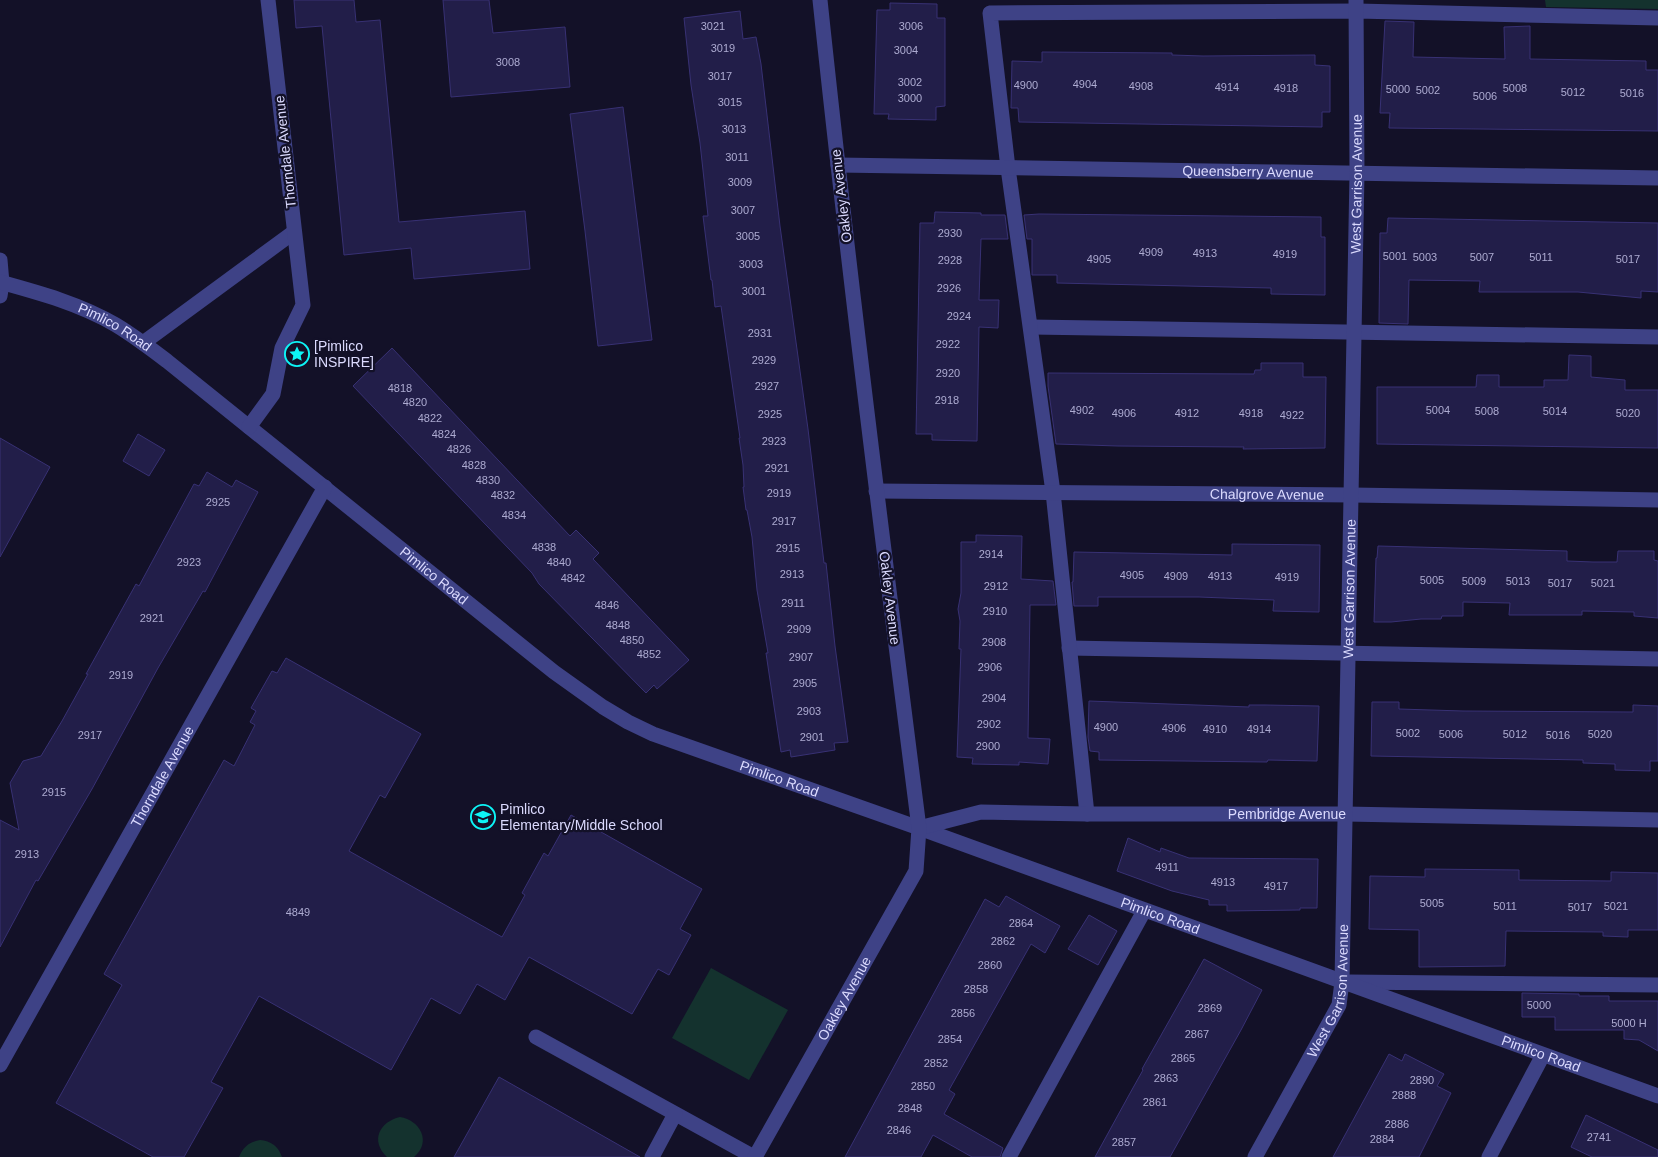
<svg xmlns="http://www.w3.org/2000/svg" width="1658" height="1157" font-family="Arial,sans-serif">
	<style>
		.green { fill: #14322e }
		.building { fill: #221e49; stroke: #383174 }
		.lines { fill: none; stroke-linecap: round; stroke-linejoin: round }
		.lane { stroke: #3e4286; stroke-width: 15 }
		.street { stroke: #3e4286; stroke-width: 15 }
		.labels { text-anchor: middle; stroke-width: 4.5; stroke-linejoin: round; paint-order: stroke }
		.number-label { font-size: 11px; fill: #adabd1 }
		.street-label { font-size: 14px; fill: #dbdafe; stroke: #131128 }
		.poi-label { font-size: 14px; fill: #dbdafe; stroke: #131128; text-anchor: start }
	</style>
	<rect width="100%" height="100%" fill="#131128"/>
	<!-- green -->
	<g class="green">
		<polygon points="1545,0 1658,0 1658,9 1546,7"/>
		<polygon points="711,968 788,1010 749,1080 672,1038"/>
		<path d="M400,1117C420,1120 432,1142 414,1157H387C370,1141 379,1122 400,1117Z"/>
		<path d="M260,1140C271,1141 278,1146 282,1157H239C243,1147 249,1142 260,1140Z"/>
	</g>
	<!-- building -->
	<g class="building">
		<polygon points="294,0 354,0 356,22 380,20 399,222 525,211 530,269 414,279 411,248 344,255 322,26 296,28"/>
		<polygon points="443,0 489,0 493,33 565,27 570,87 451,97"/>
		<polygon points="890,3 937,4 937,18 945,18 945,106 936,107 936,120 888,119 889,114 874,114 877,10 890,10"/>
		<polygon points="740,11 743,39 756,37 761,64 780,226 808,429 824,563 826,563 835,646 848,742 834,743 835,750 791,757 790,750 781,752 770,680 766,653 768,653 757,590 752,537 747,510 746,510 743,487 744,487 743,465 739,438 740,438 721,306 715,307 712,280 711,280 703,216 708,216 700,143 691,85 684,18"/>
		<polygon points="1385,21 1414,22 1413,57 1505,59 1504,27 1530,26 1530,59 1646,61 1646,70 1658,70 1658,131 1389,128 1390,113 1380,113"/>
		<polygon points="1042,52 1172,53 1172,55 1203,56 1315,55 1315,65 1330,66 1330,112 1322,112 1322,127 1019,122 1018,108 1011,108 1012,61 1042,62"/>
		<polygon points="623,107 652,340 598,346 585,231 570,114"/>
		<polygon points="935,212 981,213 981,215 1005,215 1008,239 981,239 979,300 999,300 998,328 979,327 977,441 932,440 932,434 916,434 920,223 934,223"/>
		<polygon points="1039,214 1321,217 1321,237 1325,237 1325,295 1271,294 1271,288 1057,283 1057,275 1032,275 1032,239 1027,239 1024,215"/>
		<polygon points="1388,218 1658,223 1658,292 1641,291 1641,298 1578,292 1479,292 1480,281 1409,280 1408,324 1379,323 1380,233 1387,233"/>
		<polygon points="392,348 570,536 576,530 599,553 593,559 689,660 657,689 654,685 646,693 539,584 532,573 353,386"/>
		<polygon points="1569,355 1591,356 1591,377 1625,380 1625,390 1658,390 1658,448 1377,444 1377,387 1476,387 1477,375 1499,375 1499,387 1544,387 1544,380 1568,380"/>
		<polygon points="1261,363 1303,363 1303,377 1326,377 1325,448 1243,449 1244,447 1118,446 1056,444 1048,386 1048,373 1254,374 1255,370 1261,370"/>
		<polygon points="138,434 165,450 149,476 123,461"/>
		<polygon points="0,438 50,467 0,557"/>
		<polygon points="207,472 232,487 236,480 258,492 205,592 203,591 158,668 92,789 38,881 36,880 0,947 0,820 19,830 10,783 23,761 41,756 62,721 88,674 86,674 136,584 139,586 194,484 199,486"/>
		<polygon points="976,535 1022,536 1021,579 1053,581 1056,605 1030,605 1028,738 1050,739 1048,764 1019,762 1019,765 972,764 973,758 957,757 961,649 959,649 960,621 958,609 961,593 961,542 976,542"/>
		<polygon points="1232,544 1320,545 1319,612 1273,611 1274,600 1199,597 1098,597 1098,606 1074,606 1072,582 1073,582 1074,552 1232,555"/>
		<polygon points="1378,546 1567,551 1567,561 1593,562 1617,562 1618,551 1654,551 1654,560 1658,561 1658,618 1634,616 1634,612 1582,611 1582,615 1509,615 1510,603 1463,602 1463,616 1442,616 1441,619 1421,619 1391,622 1374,622 1376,558 1377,558"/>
		<polygon points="286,658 421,734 385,798 380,795 349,851 502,937 525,895 522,893 544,853 548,856 571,815 702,889 680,929 691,935 669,975 658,969 632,1014 529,957 505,1000 477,984 460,1014 431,998 391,1070 259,996 211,1082 223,1088 184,1157 153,1157 56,1103 122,985 104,974 224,760 234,766 255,725 250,722 256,711 251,708 272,671 277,673"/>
		<polygon points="1089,701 1249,707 1249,705 1265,705 1319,706 1317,761 1268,760 1267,762 1099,760 1099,752 1090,751 1088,737"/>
		<polygon points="1372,702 1399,702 1399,709 1463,711 1633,712 1633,705 1658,706 1658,761 1650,761 1650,771 1615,770 1615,764 1583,763 1583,760 1371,756"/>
		<polygon points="1128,838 1160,852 1161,848 1189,858 1318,859 1317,908 1300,908 1300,910 1227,911 1227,905 1209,905 1209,900 1172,891 1117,871"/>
		<polygon points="1425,869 1519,870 1519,880 1611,881 1611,872 1658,873 1658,930 1628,930 1628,937 1603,936 1603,932 1506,931 1505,966 1419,967 1419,930 1369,929 1370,876 1425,877"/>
		<polygon points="1006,896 1060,926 1045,953 1031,944 949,1090 955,1094 944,1114 1003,1148 1000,1157 972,1157 933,1135 921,1157 845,1157 985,899 999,907"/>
		<polygon points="1089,915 1117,931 1098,965 1068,949"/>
		<polygon points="1204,959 1262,990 1241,1030 1170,1157 1095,1157 1129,1095 1143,1070 1142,1069"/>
		<polygon points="1522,993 1579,994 1579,996 1609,996 1609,1001 1658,1001 1658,1051 1639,1040 1624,1039 1624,1030 1555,1030 1555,1017 1522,1017"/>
		<polygon points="1389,1054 1402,1061 1405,1054 1444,1074 1437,1086 1451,1093 1419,1157 1333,1157"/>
		<polygon points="499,1077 640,1157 454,1157"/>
		<polygon points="1586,1115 1658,1150 1658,1157 1592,1157 1571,1147"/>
	</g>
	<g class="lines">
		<!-- lane -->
		<g class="lane">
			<polyline points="1031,327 1658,337"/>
			<polyline points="1069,648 1658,659"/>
			<polyline points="1087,814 1053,492 1008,168 990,13 1357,11 1658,18"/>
			<polyline points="1348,982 1658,985"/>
			<polyline points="536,1037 754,1157"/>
			<polyline points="652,1157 675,1114"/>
			<polyline points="1009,1157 1144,911"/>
			<polyline points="1489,1157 1543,1055"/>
		</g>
		<!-- street -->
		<g class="street">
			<path id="s1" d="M838,165L1658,178"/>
			<polyline points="0,260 2,283 0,296"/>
			<path id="s2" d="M0,282C40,293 80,304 116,325C134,336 150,348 167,361L554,672L603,707L628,722L653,734L919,828L1658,1096"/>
			<polyline points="143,343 294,232"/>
			<polyline points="249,427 273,394 282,348 303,305 268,0"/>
			<path id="s3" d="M876,491L1352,495L1658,500"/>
			<path id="s4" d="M919,828L981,812L1087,814H1346L1658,820"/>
			<path id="s5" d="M0,1065L325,487"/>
			<path id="s6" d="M755,1157L916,871L919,828C884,552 849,276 820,0"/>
			<path id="s7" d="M1255,1157L1339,1005L1342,982L1357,173L1356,0"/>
		</g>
	</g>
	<!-- icons -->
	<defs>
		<symbol id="sight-ring" viewBox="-11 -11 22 22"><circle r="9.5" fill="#131128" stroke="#0df5f7" stroke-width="1.5"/><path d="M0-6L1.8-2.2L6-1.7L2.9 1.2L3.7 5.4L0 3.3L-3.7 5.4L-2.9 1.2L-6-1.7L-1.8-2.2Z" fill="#0df5f7"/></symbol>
		<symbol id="school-ring" viewBox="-11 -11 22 22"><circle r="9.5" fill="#131128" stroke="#0df5f7" stroke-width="1.5"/><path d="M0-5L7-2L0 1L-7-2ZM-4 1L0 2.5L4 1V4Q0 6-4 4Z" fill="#0df5f7"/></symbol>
	</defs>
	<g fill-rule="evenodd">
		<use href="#sight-ring" x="283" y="340" width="28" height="28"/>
		<use href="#school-ring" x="469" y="803" width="28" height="28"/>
	</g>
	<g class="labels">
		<!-- number labels -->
		<g class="number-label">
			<text x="713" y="30">3021</text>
			<text x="911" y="30">3006</text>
			<text x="723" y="52">3019</text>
			<text x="906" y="54">3004</text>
			<text x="508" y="66">3008</text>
			<text x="720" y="80">3017</text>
			<text x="910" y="86">3002</text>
			<text x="1085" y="88">4904</text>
			<text x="1026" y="89">4900</text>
			<text x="1141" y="90">4908</text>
			<text x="1227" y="91">4914</text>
			<text x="1286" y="92">4918</text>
			<text x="1515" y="92">5008</text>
			<text x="1398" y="93">5000</text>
			<text x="1428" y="94">5002</text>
			<text x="1573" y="96">5012</text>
			<text x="1632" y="97">5016</text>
			<text x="1485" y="100">5006</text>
			<text x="910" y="102">3000</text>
			<text x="730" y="106">3015</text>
			<text x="734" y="133">3013</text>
			<text x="737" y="161">3011</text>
			<text x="740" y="186">3009</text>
			<text x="743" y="214">3007</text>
			<text x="950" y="237">2930</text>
			<text x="748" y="240">3005</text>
			<text x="1151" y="256">4909</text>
			<text x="1205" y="257">4913</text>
			<text x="1285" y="258">4919</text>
			<text x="1395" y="260">5001</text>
			<text x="1425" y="261">5003</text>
			<text x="1482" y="261">5007</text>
			<text x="1541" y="261">5011</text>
			<text x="1099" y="263">4905</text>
			<text x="1628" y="263">5017</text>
			<text x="950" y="264">2928</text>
			<text x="751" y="268">3003</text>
			<text x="949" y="292">2926</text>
			<text x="754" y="295">3001</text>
			<text x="959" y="320">2924</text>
			<text x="760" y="337">2931</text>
			<text x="948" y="348">2922</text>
			<text x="764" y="364">2929</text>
			<text x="948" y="377">2920</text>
			<text x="767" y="390">2927</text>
			<text x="400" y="392">4818</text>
			<text x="947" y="404">2918</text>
			<text x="415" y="406">4820</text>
			<text x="1082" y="414">4902</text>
			<text x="1438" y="414">5004</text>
			<text x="1487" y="415">5008</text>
			<text x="1555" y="415">5014</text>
			<text x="1124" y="417">4906</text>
			<text x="1187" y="417">4912</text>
			<text x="1251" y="417">4918</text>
			<text x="1628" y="417">5020</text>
			<text x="770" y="418">2925</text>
			<text x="1292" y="419">4922</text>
			<text x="430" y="422">4822</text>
			<text x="444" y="438">4824</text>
			<text x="774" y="445">2923</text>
			<text x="459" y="453">4826</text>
			<text x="474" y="469">4828</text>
			<text x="777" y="472">2921</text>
			<text x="488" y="484">4830</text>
			<text x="779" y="497">2919</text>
			<text x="503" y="499">4832</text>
			<text x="218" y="506">2925</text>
			<text x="514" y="519">4834</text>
			<text x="784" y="525">2917</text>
			<text x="544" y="551">4838</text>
			<text x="788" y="552">2915</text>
			<text x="991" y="558">2914</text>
			<text x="189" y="566">2923</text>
			<text x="559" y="566">4840</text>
			<text x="792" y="578">2913</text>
			<text x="1132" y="579">4905</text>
			<text x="1176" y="580">4909</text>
			<text x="1220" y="580">4913</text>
			<text x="1287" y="581">4919</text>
			<text x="573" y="582">4842</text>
			<text x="1432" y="584">5005</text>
			<text x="1474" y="585">5009</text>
			<text x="1518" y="585">5013</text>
			<text x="1560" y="587">5017</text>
			<text x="1603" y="587">5021</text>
			<text x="996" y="590">2912</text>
			<text x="793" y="607">2911</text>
			<text x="607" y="609">4846</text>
			<text x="995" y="615">2910</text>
			<text x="152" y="622">2921</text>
			<text x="618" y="629">4848</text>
			<text x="799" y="633">2909</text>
			<text x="632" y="644">4850</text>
			<text x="994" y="646">2908</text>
			<text x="649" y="658">4852</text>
			<text x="801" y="661">2907</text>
			<text x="990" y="671">2906</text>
			<text x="121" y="679">2919</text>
			<text x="805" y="687">2905</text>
			<text x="994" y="702">2904</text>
			<text x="809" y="715">2903</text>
			<text x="989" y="728">2902</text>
			<text x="1106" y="731">4900</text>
			<text x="1174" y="732">4906</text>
			<text x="1215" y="733">4910</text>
			<text x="1259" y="733">4914</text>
			<text x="1408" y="737">5002</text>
			<text x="1451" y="738">5006</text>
			<text x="1515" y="738">5012</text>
			<text x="1600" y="738">5020</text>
			<text x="90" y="739">2917</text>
			<text x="1558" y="739">5016</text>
			<text x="812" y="741">2901</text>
			<text x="988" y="750">2900</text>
			<text x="54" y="796">2915</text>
			<text x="27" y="858">2913</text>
			<text x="1167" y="871">4911</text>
			<text x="1223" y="886">4913</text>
			<text x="1276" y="890">4917</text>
			<text x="1432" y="907">5005</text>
			<text x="1505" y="910">5011</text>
			<text x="1616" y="910">5021</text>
			<text x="1580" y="911">5017</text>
			<text x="298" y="916">4849</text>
			<text x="1021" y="927">2864</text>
			<text x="1003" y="945">2862</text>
			<text x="990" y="969">2860</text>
			<text x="976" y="993">2858</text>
			<text x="1539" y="1009">5000</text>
			<text x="1210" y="1012">2869</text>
			<text x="963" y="1017">2856</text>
			<text x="1629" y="1027">5000 H</text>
			<text x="1197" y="1038">2867</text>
			<text x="950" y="1043">2854</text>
			<text x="1183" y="1062">2865</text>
			<text x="936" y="1067">2852</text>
			<text x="1166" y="1082">2863</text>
			<text x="1422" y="1084">2890</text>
			<text x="923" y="1090">2850</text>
			<text x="1404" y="1099">2888</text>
			<text x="1155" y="1106">2861</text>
			<text x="910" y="1112">2848</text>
			<text x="1397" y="1128">2886</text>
			<text x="899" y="1134">2846</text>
			<text x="1599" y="1141">2741</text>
			<text x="1382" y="1143">2884</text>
			<text x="1124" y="1146">2857</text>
		</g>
		<!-- street labels -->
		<g class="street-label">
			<text transform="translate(285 152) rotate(-96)" y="5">Thorndale Avenue</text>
			<text dy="5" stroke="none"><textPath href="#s1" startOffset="410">Queensberry Avenue</textPath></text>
			<text dy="5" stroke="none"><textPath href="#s7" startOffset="995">West Garrison Avenue</textPath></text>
			<text transform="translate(841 196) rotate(-97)" y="5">Oakley Avenue</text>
			<text dy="5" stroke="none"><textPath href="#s2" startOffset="124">Pimlico Road</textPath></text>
			<text dy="5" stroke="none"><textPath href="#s3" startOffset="391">Chalgrove Avenue</textPath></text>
			<text dy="5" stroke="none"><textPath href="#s2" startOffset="529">Pimlico Road</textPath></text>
			<text dy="5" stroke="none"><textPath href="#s7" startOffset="590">West Garrison Avenue</textPath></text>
			<text transform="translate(890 598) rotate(83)" y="5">Oakley Avenue</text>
			<text dy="5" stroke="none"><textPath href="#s5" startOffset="331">Thorndale Avenue</textPath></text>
			<text dy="5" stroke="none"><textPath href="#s2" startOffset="934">Pimlico Road</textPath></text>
			<text dy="5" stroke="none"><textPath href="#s4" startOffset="370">Pembridge Avenue</textPath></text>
			<text dy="5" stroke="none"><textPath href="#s2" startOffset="1339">Pimlico Road</textPath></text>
			<text dy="5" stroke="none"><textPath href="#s7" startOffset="185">West Garrison Avenue</textPath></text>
			<text dy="5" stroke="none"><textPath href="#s6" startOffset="182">Oakley Avenue</textPath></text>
			<text dy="5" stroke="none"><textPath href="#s2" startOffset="1744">Pimlico Road</textPath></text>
		</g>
		<!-- poi labels -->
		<g class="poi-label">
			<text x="314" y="351">[Pimlico<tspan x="314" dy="16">INSPIRE]</tspan></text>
			<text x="500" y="814">Pimlico<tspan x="500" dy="16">Elementary/Middle School</tspan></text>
		</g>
	</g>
</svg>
